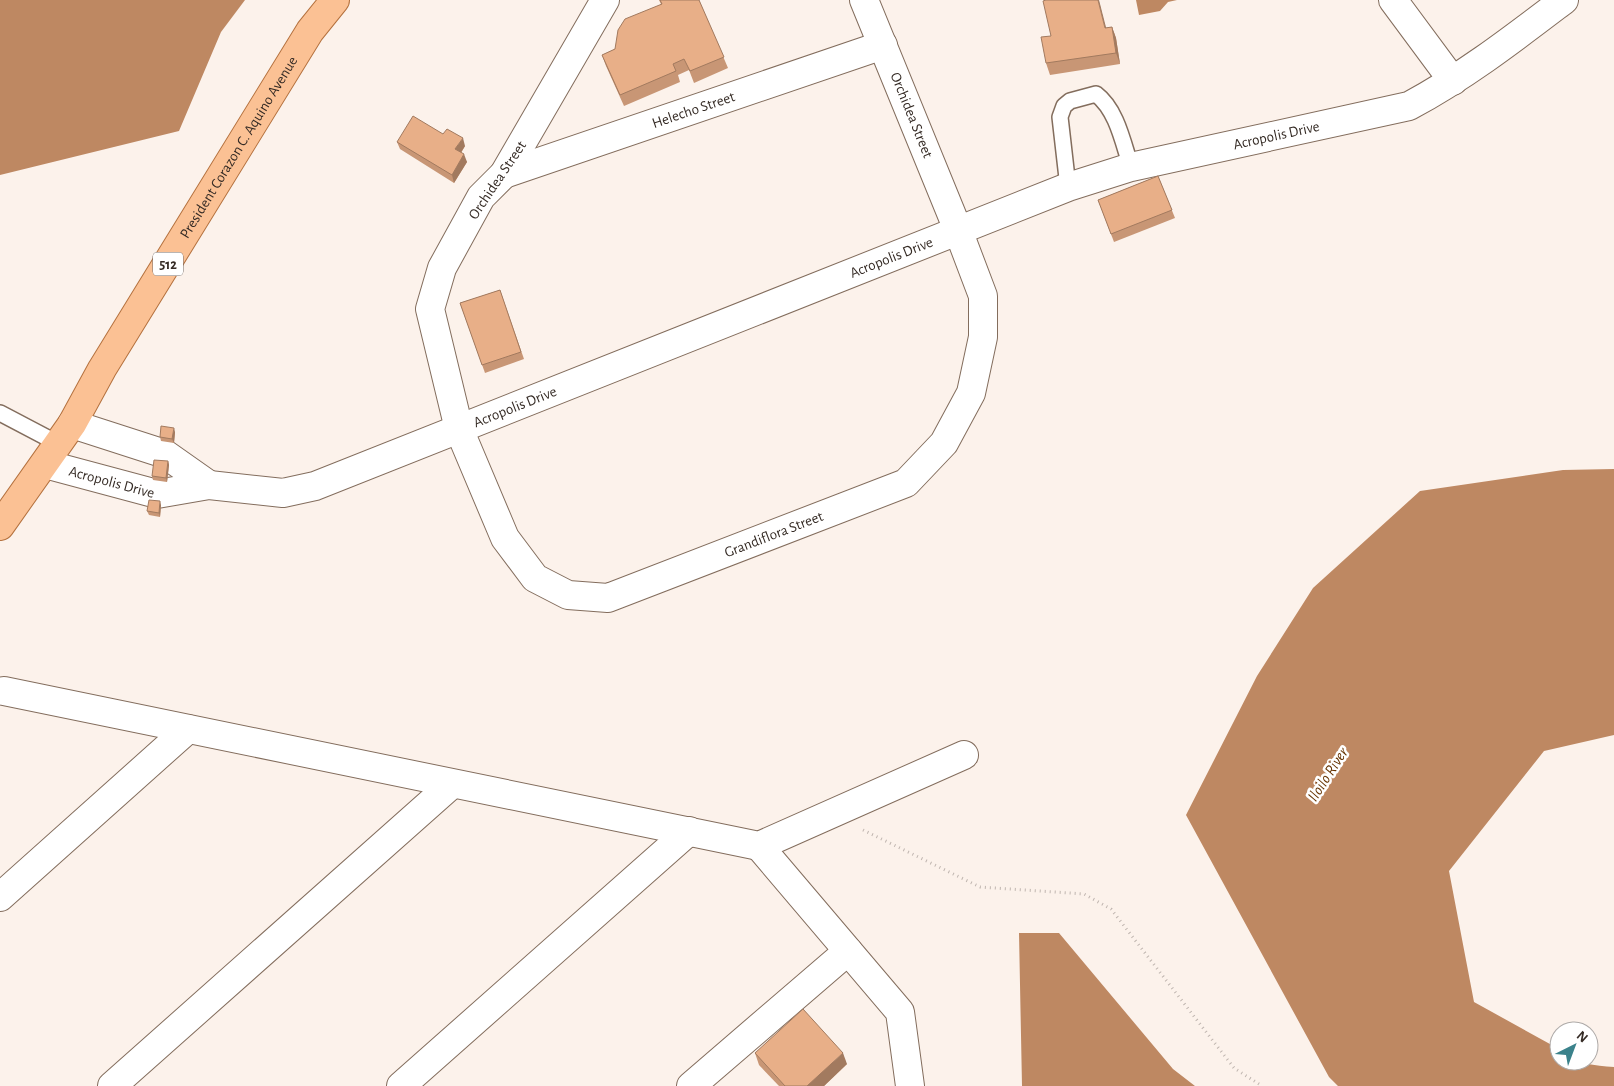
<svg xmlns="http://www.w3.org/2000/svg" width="1614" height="1086" font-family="'Alegreya Sans',sans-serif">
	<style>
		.water { fill: #be8862 }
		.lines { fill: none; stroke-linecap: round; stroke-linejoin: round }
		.lane-casing { stroke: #836d5d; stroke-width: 18 }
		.street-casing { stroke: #836d5d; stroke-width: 30 }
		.primary-casing { stroke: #b4713e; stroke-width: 30 }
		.path { stroke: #bfb5af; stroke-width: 3; stroke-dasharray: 1 4; stroke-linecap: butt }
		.lane { stroke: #fff; stroke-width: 15 }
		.street { stroke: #fff; stroke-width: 28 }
		.primary { stroke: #fbc194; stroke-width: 28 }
		.wall { fill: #c89675 }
		.shaded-wall { fill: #a27a5f }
		.building { fill: #e8af88; stroke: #a27a5f }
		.labels { text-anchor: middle; stroke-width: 5; stroke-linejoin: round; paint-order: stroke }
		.shield { fill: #fff; stroke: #726b66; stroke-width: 1 }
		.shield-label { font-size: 14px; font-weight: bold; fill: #352b25 }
		.street-label { font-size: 15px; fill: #352b25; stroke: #fff }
		.water-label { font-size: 16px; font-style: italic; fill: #663302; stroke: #fff }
	</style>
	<rect width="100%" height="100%" fill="#fcf2eb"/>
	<!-- water -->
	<g class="water">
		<polygon points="0,0 245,0 221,32 179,131 0,175"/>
		<polygon points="1136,0 1177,0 1168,2 1160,11 1139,15"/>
		<path d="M1614,469V735L1544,751L1449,871L1474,1002L1559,1049V1061C1578,1061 1594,1066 1614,1067V1086H1338L1329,1077L1186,815L1257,676L1313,588L1420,491L1563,470Z"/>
		<polygon points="1019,933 1059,933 1173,1069 1195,1086 1022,1086"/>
	</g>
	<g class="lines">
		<defs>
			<g id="lane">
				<path d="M1068,187L1060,117L1064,106L1070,101L1096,94C1117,110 1123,143 1131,167"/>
				<polyline points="0,413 59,444"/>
			</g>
			<g id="street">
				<path id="s1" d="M605,0L504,174L481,197L442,268L430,309L459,429L505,538L535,578L568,595L608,598L906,483L944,443L971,393L983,337V296L958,230L864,0"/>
				<polyline points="1393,0 1453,81"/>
				<path id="s2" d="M504,174L883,45"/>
				<polyline points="72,424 165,454 209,485"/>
				<path id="s3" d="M45,464L157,494L209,485L283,493L315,486L1068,187L1131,167L1409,106C1465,76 1514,38 1564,0"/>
				<polyline points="4,691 759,846 964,755"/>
				<polyline points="759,846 900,1012 910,1086"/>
				<polyline points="0,897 188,729"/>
				<polyline points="112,1086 452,784"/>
				<polyline points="401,1086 689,831"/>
				<polyline points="691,1086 848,951"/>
			</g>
			<g id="primary">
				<path id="s4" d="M0,526L72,424L102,369L310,31L335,0"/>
			</g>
		</defs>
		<!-- lane casing -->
		<use href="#lane" class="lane-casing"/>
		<!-- street casing -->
		<use href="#street" class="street-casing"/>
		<!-- primary casing -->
		<use href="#primary" class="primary-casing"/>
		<!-- path -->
		<polyline class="path" points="863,830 980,887 1084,894 1111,909 1234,1068 1262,1086"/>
		<!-- lane -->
		<use href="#lane" class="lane"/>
		<!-- street -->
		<use href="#street" class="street"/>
		<!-- primary -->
		<use href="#primary" class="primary"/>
	</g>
	<!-- wall -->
	<g class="wall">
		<polygon points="659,0 699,0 728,68 694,83 689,70 678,75 680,82 624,106 606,66 602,55 615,49 661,4"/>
		<polygon points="1112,27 1116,38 1120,64 1050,75 1046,63 1106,28"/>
		<polygon points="397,142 465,146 461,153 467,162 454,183 400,149"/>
		<polygon points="1158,176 1175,218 1114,242 1098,200"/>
		<polygon points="500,290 524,359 485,373 460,303"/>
		<polygon points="175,432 174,443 161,441 160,437"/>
		<polygon points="168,461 169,465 167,482 153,480 152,476"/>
		<polygon points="161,505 160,517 149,515 147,511"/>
		<polygon points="755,1053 847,1064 824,1086 779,1086 759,1065"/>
	</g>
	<!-- shaded-wall -->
	<g class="shaded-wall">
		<polygon points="1098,0 1099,0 1109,39 1105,28"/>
		<polygon points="1112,27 1116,38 1120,64 1116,53"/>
		<polygon points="463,138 465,146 458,157 455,149"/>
		<polygon points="464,154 467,162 454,183 452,175"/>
		<polygon points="174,428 175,432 174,443 172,439"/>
		<polygon points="168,461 169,465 167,482 166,478"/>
		<polygon points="160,501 161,505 160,517 159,513"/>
		<polygon points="843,1053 847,1064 824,1086 807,1086"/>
	</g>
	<!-- building -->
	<g class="building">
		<polygon points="660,0 699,0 724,57 690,71 684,59 673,64 676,71 620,95 602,55 615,49 618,30 625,19 662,4"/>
		<polygon points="1046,0 1098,0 1105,28 1112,27 1116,53 1046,63 1041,37 1051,36 1043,1"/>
		<polygon points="413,116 443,134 447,129 463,138 455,149 464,154 452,175 397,142"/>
		<polygon points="1158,176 1172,210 1111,234 1098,200"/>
		<polygon points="500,290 521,352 482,365 460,303"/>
		<polygon points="161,426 174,428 172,439 160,437"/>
		<polygon points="154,460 168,461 166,478 152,476"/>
		<polygon points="149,500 160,501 159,513 147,511"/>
		<polygon points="803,1009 843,1053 807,1086 785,1086 755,1053"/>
	</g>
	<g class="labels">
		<!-- shield labels -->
		<rect class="shield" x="153" y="252.5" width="30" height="23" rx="4"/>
		<g class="shield-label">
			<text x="168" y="269">512</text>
		</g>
		<!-- street labels -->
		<g class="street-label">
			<text dy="5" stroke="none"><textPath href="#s2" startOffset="200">Helecho Street</textPath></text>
			<text transform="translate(912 115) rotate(68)" y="5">Orchidea Street</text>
			<text dy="5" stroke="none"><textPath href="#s3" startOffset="1301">Acropolis Drive</textPath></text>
			<text dy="5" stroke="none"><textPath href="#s4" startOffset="448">President Corazon C. Aquino Avenue</textPath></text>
			<text transform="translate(497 180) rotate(-56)" y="5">Orchidea Street</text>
			<text dy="5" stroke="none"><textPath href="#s3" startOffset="896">Acropolis Drive</textPath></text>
			<text dy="5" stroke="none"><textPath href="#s3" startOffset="491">Acropolis Drive</textPath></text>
			<text dy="5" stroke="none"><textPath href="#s3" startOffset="69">Acropolis Drive</textPath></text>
			<text dy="5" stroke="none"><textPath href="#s1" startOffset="904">Grandiflora Street</textPath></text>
		</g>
		<!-- water labels -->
		<g class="water-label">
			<text transform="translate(1327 774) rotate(-57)" y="6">Iloilo River</text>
		</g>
	</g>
	<!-- north arrow -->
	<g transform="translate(1574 1046) rotate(42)"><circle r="24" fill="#ffffff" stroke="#aeaaa8"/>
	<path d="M0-4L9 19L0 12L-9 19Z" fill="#3b828b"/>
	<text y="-8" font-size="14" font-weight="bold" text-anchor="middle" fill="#352b25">N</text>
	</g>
</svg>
